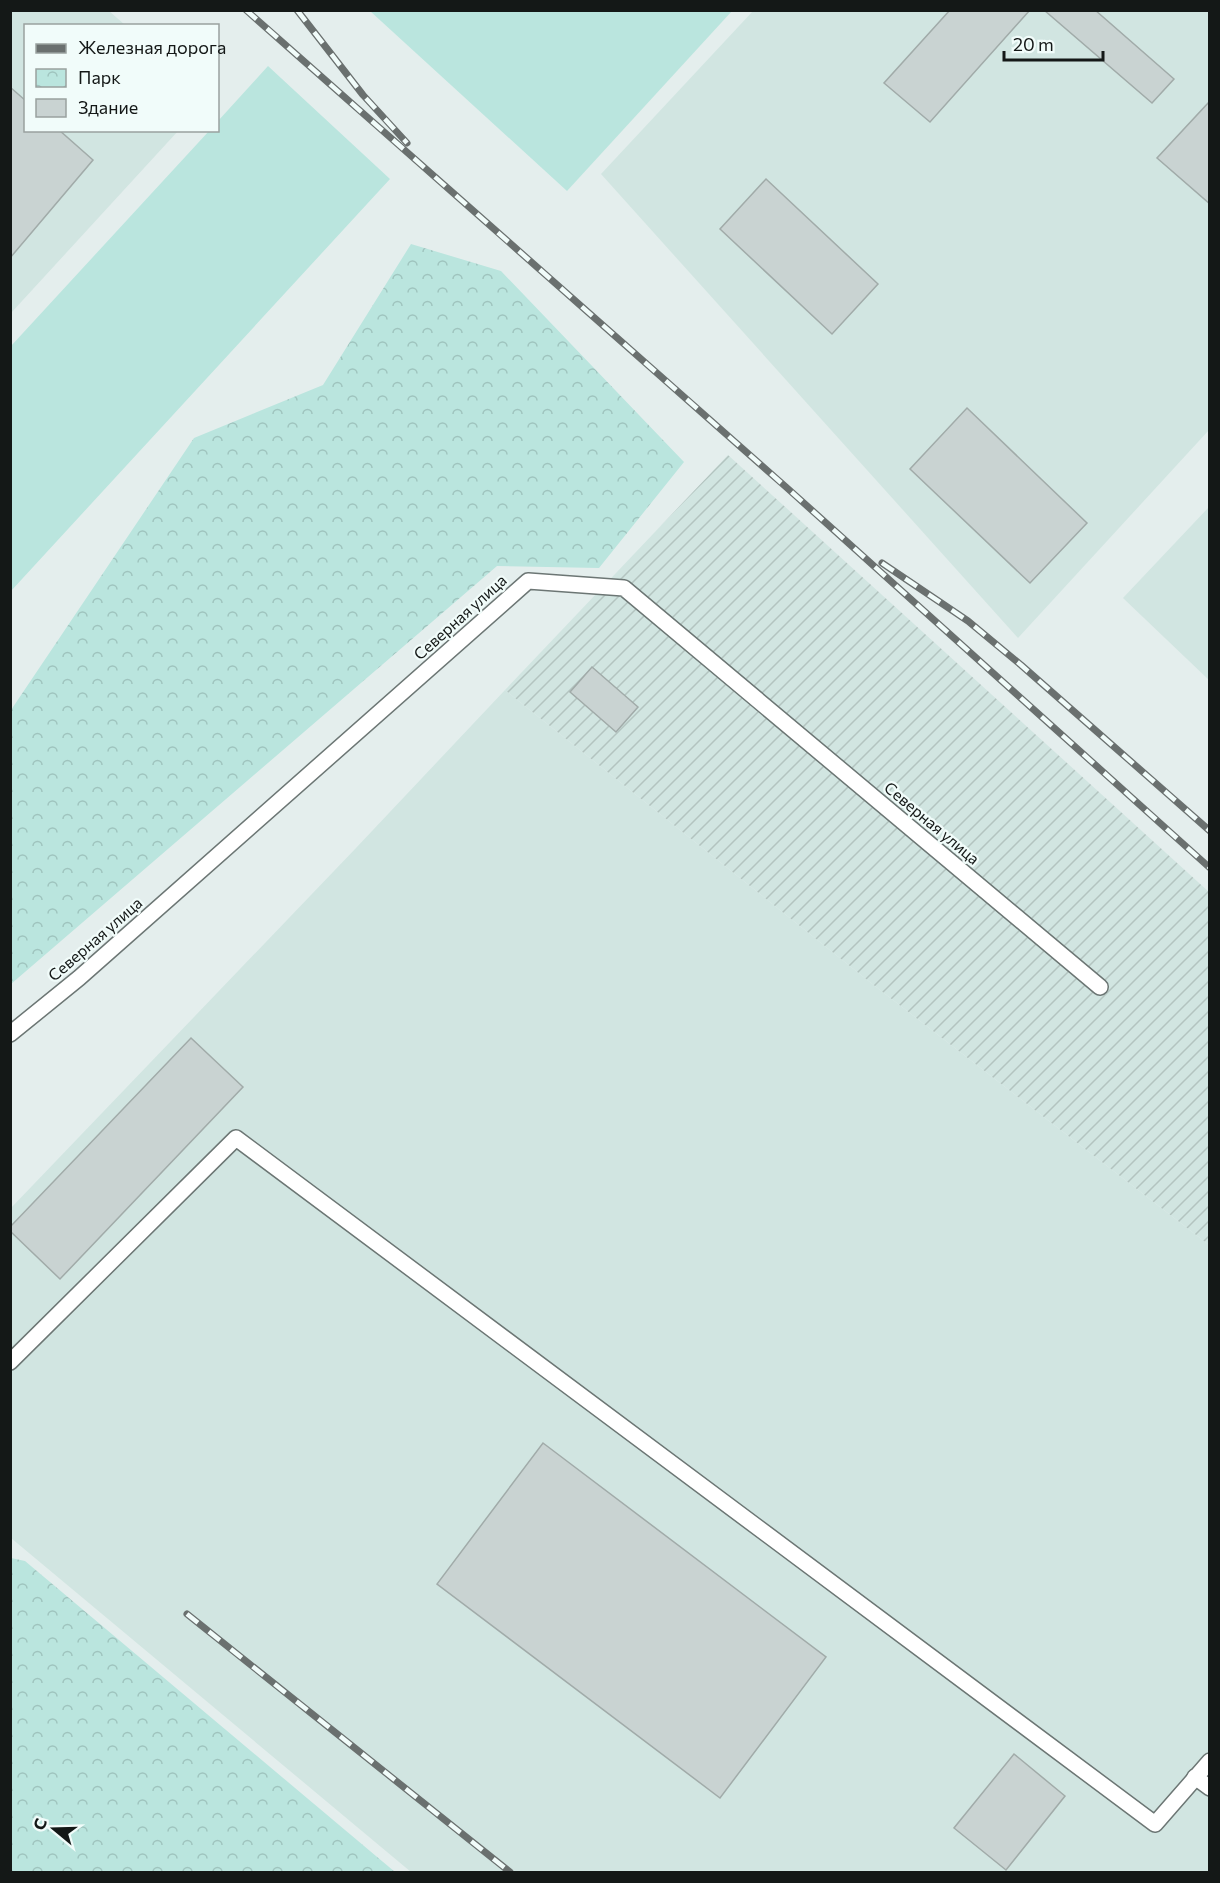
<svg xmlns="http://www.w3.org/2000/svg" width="1220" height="1883" font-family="Commissioner,sans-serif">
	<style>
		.built { fill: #d1e5e1 }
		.industrial { fill: url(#industrial-furrows) }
		.green { fill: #bae5de }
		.park { fill: url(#park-crowns) }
		.building { fill: #c9d3d2; stroke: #a1aba9; stroke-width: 1.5 }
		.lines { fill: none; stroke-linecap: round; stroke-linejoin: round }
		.lane-casing { stroke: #6c7674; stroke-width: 18 }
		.lane { stroke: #fff; stroke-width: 15 }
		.rail-casing { stroke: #6a706f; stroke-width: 7 }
		.rail { stroke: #f1fcfa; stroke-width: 4.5; stroke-dasharray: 14; stroke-linecap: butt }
		.labels { text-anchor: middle; stroke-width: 4.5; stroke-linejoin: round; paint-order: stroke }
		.street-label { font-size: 16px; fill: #141817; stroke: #f1fcfa }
	</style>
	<defs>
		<pattern id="industrial-furrows" width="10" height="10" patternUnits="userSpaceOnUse" patternTransform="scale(1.5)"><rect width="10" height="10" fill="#d1e5e1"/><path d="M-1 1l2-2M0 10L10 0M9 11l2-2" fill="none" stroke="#b3c4c0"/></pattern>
		<pattern id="park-crowns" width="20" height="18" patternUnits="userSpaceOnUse" patternTransform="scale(1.5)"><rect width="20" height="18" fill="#bae5de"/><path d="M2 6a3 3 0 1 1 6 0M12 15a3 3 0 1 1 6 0" fill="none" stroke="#9fc4be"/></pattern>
	</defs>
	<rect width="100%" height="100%" fill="#e4eeed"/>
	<!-- built -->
	<g class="built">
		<polygon points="11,11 109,11 125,25 26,26 26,130 178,131 11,313"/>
		<polygon points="753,11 1209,11 1209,430 1018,638 601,174"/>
		<polygon points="1209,507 1209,680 1123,598"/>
		<polygon points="505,690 871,983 1209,1245 1209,1872 411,1872 11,1538 10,1209 356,848"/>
	</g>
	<!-- industrial -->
	<polygon class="industrial" points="728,455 1209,892 1209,1245 871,983 505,690"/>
	<!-- green -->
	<g class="green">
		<polygon points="370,11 732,11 567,191"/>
		<polygon points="268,66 390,179 11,591 11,346 209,131 218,130 218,121"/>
	</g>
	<!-- park -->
	<g class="park">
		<polygon points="411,244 501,271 684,462 599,568 497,566 11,984 11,710 194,438 323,385"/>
		<polygon points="11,1558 25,1561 395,1872 11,1872"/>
	</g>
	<!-- building -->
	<g class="building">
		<polygon points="950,10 1030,10 930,122 884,83"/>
		<polygon points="1044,10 1095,10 1174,79 1152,103"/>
		<polygon points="10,87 26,101 26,130 59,130 93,160 10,258"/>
		<polygon points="1210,101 1210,204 1157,158"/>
		<polygon points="766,179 878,284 832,334 720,229"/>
		<polygon points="967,408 1087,523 1030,583 910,469"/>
		<polygon points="592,667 638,707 616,732 570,692"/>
		<polygon points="191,1038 243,1087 60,1279 10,1231 10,1227"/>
		<polygon points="543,1443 826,1657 720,1798 437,1584"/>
		<polygon points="1014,1754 1065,1796 1006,1870 954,1828"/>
	</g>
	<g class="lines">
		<defs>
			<g id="lane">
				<polyline points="10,1034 79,978 528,581 624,588 1100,987"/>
				<polyline points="10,1362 236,1138 1155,1824 1210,1761"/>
				<polyline points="1195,1777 1210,1788"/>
			</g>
		</defs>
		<!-- lane casing -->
		<use href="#lane" class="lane-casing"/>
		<!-- lane -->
		<use href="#lane" class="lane"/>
		<defs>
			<g id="rail">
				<polyline points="246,10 786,487 1210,868"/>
				<polyline points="297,10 363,95 407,143"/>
				<polyline points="882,563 968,621 1021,665 1210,831"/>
				<polyline points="187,1614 510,1872"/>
			</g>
		</defs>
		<!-- rail casing -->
		<use href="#rail" class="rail-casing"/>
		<!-- rail -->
		<use href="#rail" class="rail"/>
	</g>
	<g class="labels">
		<!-- street labels -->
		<g class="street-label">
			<text transform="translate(460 617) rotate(-42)" y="6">Северная улица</text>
			<text transform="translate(932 823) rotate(40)" y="6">Северная улица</text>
			<text transform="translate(95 939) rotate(-41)" y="6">Северная улица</text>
		</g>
	</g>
	<!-- border -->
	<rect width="1220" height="1883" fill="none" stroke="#141817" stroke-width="24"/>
	<!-- legend -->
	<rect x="24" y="24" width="195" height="108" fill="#f1fcfa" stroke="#99a19f" stroke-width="1.5"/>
	<rect x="36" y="44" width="30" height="9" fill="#6a706f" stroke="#99a19f" stroke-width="1.5"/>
	<text x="78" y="54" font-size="18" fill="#141817">Железная дорога</text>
	<rect x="36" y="69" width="30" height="18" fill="url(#park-crowns)" stroke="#99a19f" stroke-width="1.5"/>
	<text x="78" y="84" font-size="18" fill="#141817">Парк</text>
	<rect x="36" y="99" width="30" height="18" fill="#c9d3d2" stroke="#99a19f" stroke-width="1.5"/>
	<text x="78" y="114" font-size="18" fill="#141817">Здание</text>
	<!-- north arrow -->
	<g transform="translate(54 1829) rotate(289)" stroke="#f1fcfa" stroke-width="4.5" paint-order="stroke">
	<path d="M0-4.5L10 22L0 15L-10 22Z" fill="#141817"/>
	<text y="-9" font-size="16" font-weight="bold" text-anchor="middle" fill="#141817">С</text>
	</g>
	<!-- scale -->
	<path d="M1004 51v9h99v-9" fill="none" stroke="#141817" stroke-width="3"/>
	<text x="1013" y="51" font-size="18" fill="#141817" stroke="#f1fcfa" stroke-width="4.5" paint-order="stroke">20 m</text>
</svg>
